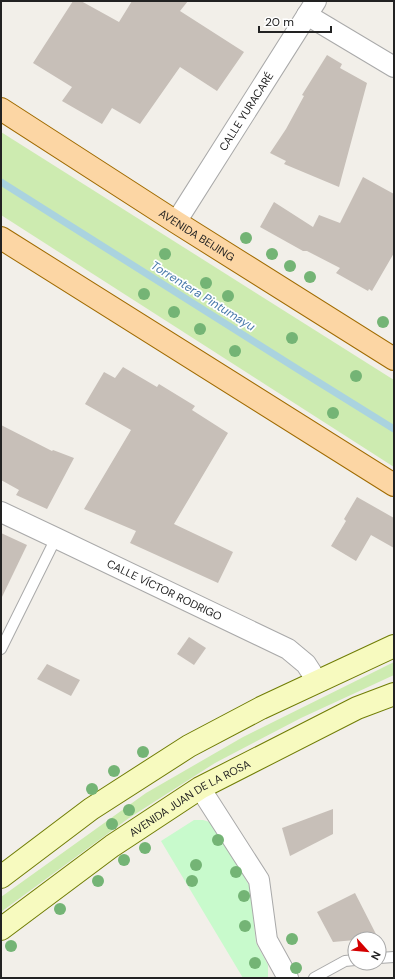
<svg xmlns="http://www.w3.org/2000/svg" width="395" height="979" font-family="'DM Sans',sans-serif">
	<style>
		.grass { fill: #cdebb0 }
		.park { fill: #c8facc }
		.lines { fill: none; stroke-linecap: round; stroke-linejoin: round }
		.stream { stroke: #aad3df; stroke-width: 7 }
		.building { fill: #c7bfb8 }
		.lane-casing { stroke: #a9a9a9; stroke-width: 12 }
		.street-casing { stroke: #a9a9a9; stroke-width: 22 }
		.secondary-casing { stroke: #707d05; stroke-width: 24 }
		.primary-casing { stroke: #a06b00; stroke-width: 24 }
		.lane { stroke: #fff; stroke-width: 10 }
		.street { stroke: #fff; stroke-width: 20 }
		.secondary { stroke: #f7fabf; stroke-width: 22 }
		.primary { stroke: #fcd6a4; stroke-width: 22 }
		.tree { fill: #74b475 }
		.labels { text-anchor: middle; stroke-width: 3.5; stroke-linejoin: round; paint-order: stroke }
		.street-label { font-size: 11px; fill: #222; stroke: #fff }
		.water-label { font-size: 12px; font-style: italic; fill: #4a7aab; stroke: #fff }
	</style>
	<rect width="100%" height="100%" fill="#f2efe9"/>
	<!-- grass -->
	<g class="grass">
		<polygon points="1,132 394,380 394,467 1,215"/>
		<polygon points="394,662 394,675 301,718 215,763 129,818 1,912 1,897 146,793 243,737"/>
	</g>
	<!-- park -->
	<polygon class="park" points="194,820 203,820 213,823 250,887 256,943 268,965 268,978 243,978 161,841"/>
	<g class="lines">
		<!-- stream -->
		<polyline class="stream" points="1,182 299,370 394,429"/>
	</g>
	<!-- building -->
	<g class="building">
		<polygon points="73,1 81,1 119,22 132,1 188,1 180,11 244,52 217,91 180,67 140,124 112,108 102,124 62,101 72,87 33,63"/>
		<polygon points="327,55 342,64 340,68 367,83 339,187 284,164 286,161 270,153 286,129 304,96 302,95"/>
		<polygon points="363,177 394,194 394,253 372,291 369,289 368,291 336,273 340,268 307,251 303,251 260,227 274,202 313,227 319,215 340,223"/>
		<polygon points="123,367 157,387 159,384 195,406 192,410 228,433 174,524 233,552 218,583 130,543 136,531 84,509 131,430 85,404 104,372 115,378"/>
		<polygon points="1,425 52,451 53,450 74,458 47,509 16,495 19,490 1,480"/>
		<polygon points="357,497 394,518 394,548 371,535 356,561 331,546 346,521 344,519"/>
		<polygon points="1,533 27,545 1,599"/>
		<polygon points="189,637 206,648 194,665 177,654"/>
		<polygon points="47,664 80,680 71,696 37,679"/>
		<polygon points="333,809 333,834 290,856 282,828"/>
		<polygon points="355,893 378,938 355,939 355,940 333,942 317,912"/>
	</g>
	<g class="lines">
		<defs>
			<g id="lane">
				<polyline points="1,649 56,538"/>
				<polyline points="379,958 394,957"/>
				<polyline points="314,978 345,961 355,960"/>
			</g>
			<g id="street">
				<polyline points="307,15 394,67"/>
				<path id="s1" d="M176,222L316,1"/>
				<path id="s2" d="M1,512L56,538L288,649L306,664L317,681"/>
				<polyline points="200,788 259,880 267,940 288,978"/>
			</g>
			<g id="secondary">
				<polyline points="1,877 91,809 189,746 261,708 394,646"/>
				<path id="s3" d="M1,929L112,846L200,788L357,708L394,694"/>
			</g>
			<g id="primary">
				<path id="s4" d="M1,109L176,222L394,359"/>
				<polyline points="1,238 394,485"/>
			</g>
		</defs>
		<!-- lane casing -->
		<use href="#lane" class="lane-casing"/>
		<!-- street casing -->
		<use href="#street" class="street-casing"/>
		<!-- secondary casing -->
		<use href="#secondary" class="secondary-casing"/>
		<!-- primary casing -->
		<use href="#primary" class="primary-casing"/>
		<!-- lane -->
		<use href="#lane" class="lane"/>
		<!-- street -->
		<use href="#street" class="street"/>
		<!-- secondary -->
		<use href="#secondary" class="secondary"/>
		<!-- primary -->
		<use href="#primary" class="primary"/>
	</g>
	<!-- trees -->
	<g class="tree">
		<circle cx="246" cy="238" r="6"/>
		<circle cx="165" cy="254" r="6"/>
		<circle cx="272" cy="254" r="6"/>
		<circle cx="290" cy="266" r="6"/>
		<circle cx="310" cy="277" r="6"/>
		<circle cx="206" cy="283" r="6"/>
		<circle cx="144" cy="294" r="6"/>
		<circle cx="228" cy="296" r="6"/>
		<circle cx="174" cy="312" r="6"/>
		<circle cx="383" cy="322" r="6"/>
		<circle cx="200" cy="329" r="6"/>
		<circle cx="292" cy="338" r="6"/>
		<circle cx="235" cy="351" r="6"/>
		<circle cx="356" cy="376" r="6"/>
		<circle cx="333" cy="413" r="6"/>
		<circle cx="143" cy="752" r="6"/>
		<circle cx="114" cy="771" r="6"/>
		<circle cx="92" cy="789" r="6"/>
		<circle cx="129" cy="810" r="6"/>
		<circle cx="112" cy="824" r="6"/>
		<circle cx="218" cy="840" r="6"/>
		<circle cx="145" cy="848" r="6"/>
		<circle cx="124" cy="860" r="6"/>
		<circle cx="196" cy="865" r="6"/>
		<circle cx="236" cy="872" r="6"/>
		<circle cx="98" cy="881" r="6"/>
		<circle cx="192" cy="881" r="6"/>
		<circle cx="244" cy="896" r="6"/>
		<circle cx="60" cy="909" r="6"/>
		<circle cx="245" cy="926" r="6"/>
		<circle cx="292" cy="939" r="6"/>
		<circle cx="11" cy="946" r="6"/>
		<circle cx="255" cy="963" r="6"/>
		<circle cx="296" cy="968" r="6"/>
	</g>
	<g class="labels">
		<!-- street labels -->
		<g class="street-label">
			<text dy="4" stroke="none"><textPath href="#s1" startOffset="131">CALLE YURACARÉ</textPath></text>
			<text dy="4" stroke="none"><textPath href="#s4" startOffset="233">AVENIDA BEIJING</textPath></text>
			<text dy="4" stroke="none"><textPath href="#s2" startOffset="181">CALLE VÍCTOR RODRIGO</textPath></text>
			<text dy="4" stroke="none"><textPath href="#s3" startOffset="230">AVENIDA JUAN DE LA ROSA</textPath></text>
		</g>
		<!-- water labels -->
		<g class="water-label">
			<text transform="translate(203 296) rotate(32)" y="4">Torrentera Pintumayu</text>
		</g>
	</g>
	<!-- border -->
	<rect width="395" height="979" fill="none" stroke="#222222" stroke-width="4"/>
	<!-- north arrow -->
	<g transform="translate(367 951) rotate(117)"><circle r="19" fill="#ffffff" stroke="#a7a7a7"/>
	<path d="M0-3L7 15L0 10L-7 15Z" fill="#d40000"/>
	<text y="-6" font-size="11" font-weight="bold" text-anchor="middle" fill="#222222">N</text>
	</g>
	<!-- scale -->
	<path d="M259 26v6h72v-6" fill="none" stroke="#222222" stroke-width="2"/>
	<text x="265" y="26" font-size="12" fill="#222222" stroke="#ffffff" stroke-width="3" paint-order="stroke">20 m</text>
</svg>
